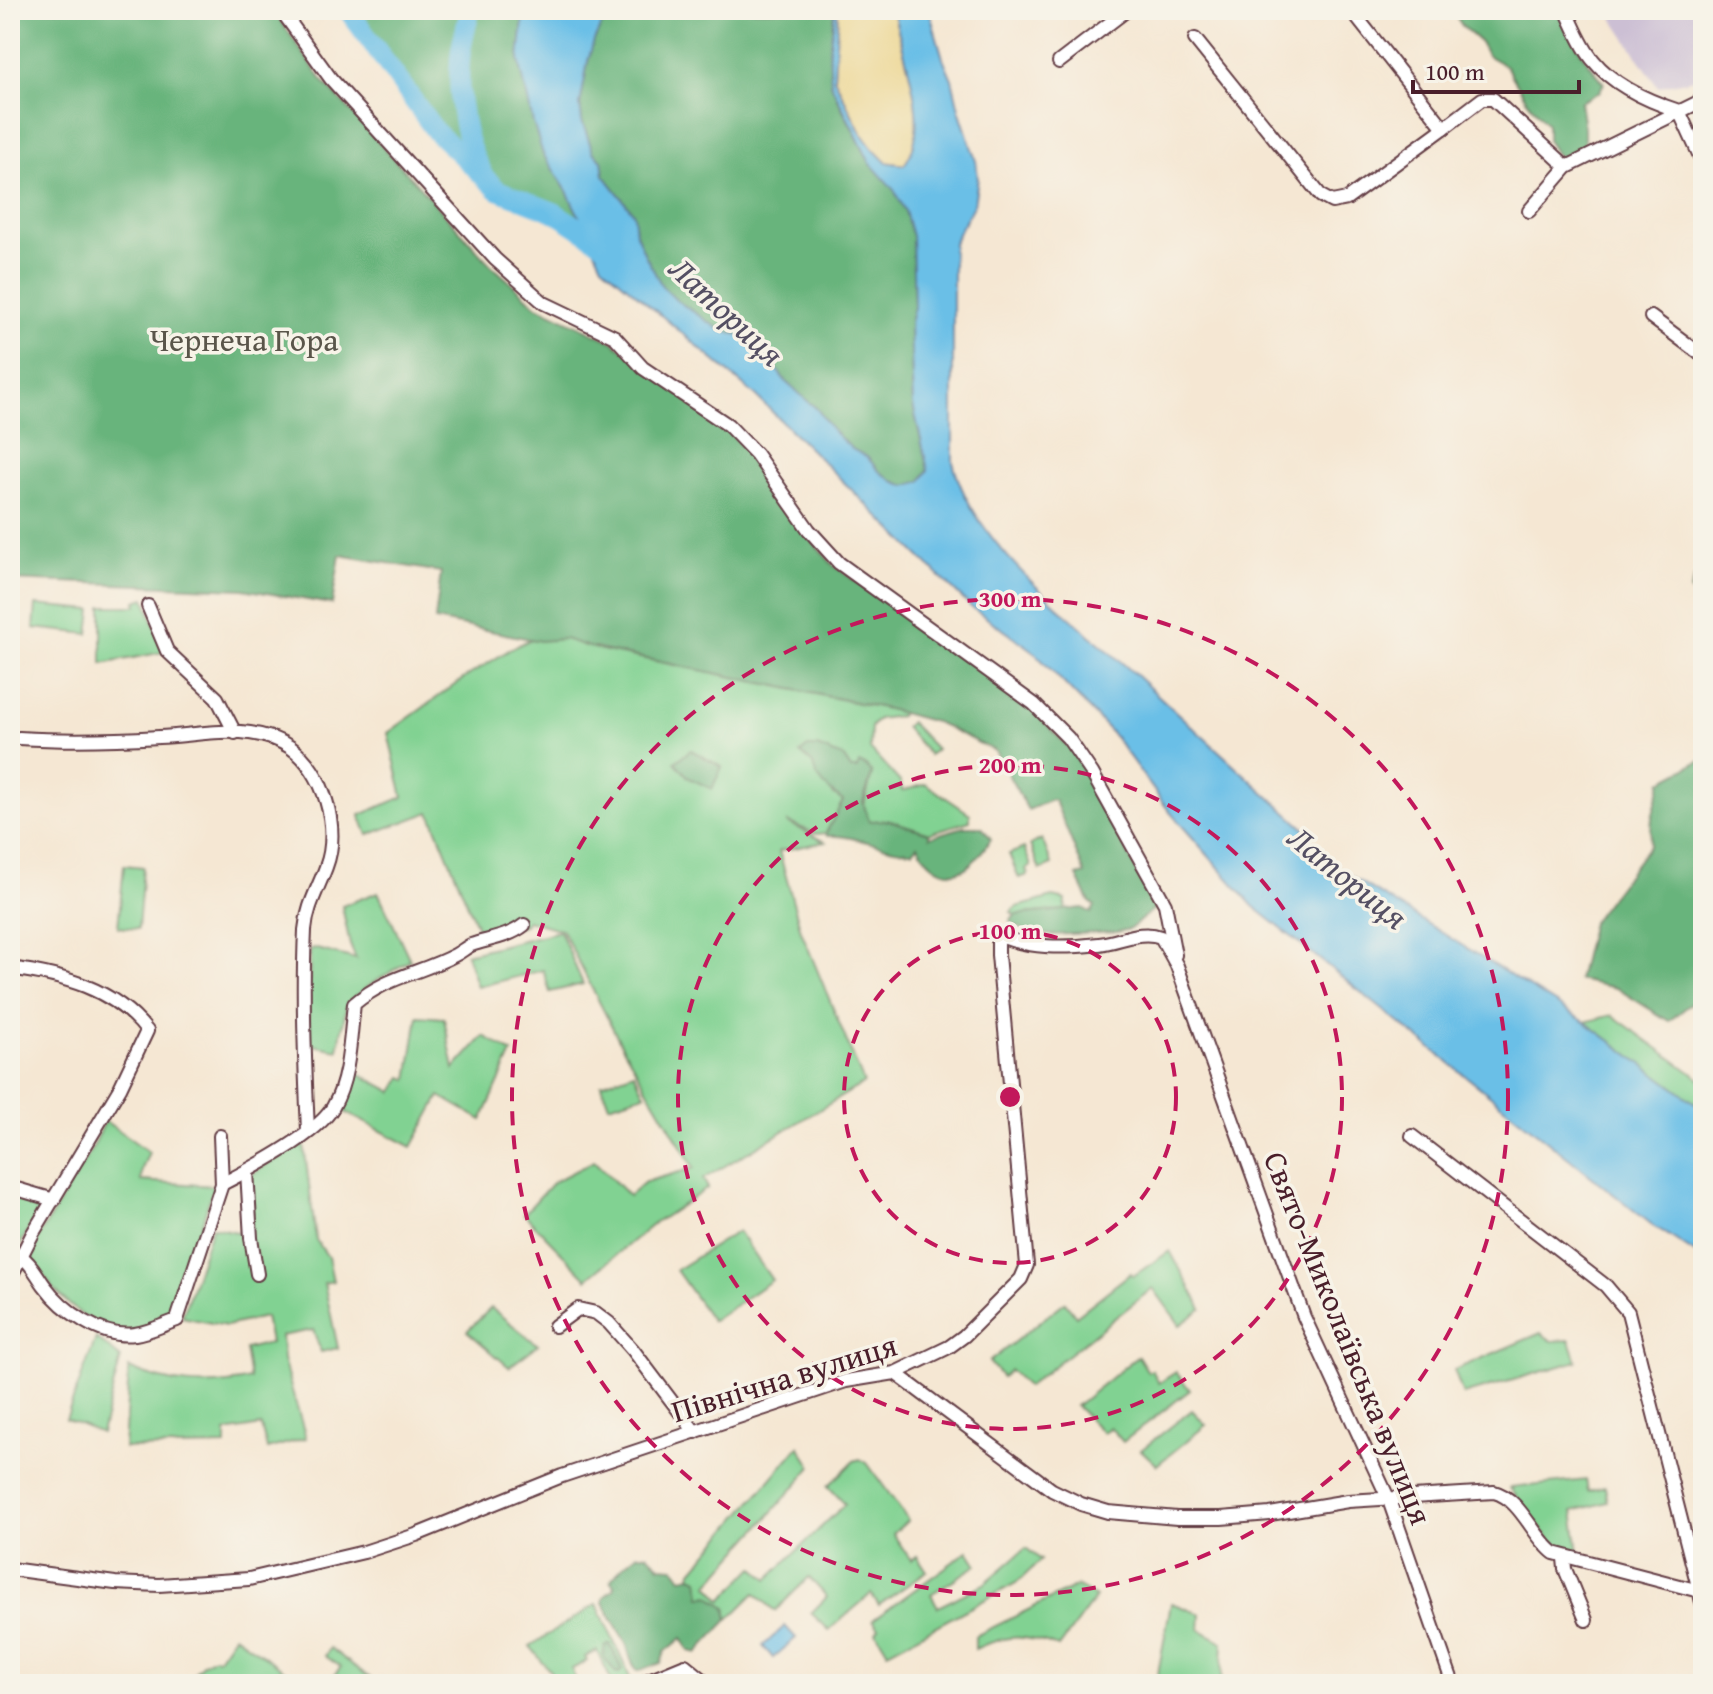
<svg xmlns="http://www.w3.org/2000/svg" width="1713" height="1694" font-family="'Gentium Book Plus',serif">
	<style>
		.industrial { fill: #ccbfd4 }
		.green { fill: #81d292; stroke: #66785e; stroke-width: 2 }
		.forest { fill: #68b47c; stroke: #596a54; stroke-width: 2 }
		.sand { fill: #eeda9e; stroke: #9c7c64; stroke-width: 2 }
		.water { fill: #6abfe7; stroke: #5a6f89; stroke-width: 2 }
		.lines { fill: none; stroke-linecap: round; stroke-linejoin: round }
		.river { stroke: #6abfe7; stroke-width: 20 }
		.minor-casing { stroke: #643d44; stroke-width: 16 }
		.minor { stroke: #fff; stroke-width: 12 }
		.ring { fill: none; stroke: #c2185b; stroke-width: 4; stroke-dasharray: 14 10 }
		.labels { text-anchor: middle; stroke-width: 7; stroke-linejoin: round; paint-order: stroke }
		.park-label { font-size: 32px; fill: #5a554a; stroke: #f7f3e8 }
		.street-label { font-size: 32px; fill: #4a1f2b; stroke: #f7f3e8 }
		.water-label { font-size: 34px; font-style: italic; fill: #544f63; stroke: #f7f3e8 }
		.centre { fill: #c2185b; stroke: #f7f3e8; stroke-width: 4 }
		.ring-label { font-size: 24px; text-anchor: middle; font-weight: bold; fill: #c2185b; stroke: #f7f3e8; stroke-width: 7; stroke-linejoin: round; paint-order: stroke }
	</style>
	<rect width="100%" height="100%" fill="#f7f3e8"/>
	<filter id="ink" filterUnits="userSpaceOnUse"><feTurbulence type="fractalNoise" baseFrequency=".0125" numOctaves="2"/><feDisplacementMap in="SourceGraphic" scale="16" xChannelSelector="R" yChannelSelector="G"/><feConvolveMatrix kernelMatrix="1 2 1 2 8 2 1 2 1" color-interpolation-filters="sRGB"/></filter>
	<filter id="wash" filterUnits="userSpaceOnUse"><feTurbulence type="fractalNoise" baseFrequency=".006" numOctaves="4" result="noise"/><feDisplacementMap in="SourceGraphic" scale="32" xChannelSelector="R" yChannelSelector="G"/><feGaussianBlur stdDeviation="1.8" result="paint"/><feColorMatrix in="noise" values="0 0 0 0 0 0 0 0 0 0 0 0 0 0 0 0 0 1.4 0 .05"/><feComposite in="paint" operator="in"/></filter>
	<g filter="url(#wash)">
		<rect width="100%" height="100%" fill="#f5e7d3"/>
		<!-- industrial -->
		<polygon class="industrial" points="1607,10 1703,10 1703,77 1658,87"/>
		<!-- green -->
		<g class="green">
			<polygon points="145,598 164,652 102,664 102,606 137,606 136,601"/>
			<polygon points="36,605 92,610 89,634 34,628"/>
			<polygon points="566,633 592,642 597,649 902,712 900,716 878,719 871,727 870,749 901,783 902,791 926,784 970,814 970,821 929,833 889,820 869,822 863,809 872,774 851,769 843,757 817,747 813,764 834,795 843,801 826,833 817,834 787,822 825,842 779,851 801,931 864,1083 703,1179 708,1188 652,1225 587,1279 524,1214 553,1182 594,1161 629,1196 645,1182 694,1168 622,1046 562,930 527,920 524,925 481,937 430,812 368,835 360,815 403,797 388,733 463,679 514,647 538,636"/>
			<polygon points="910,722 936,749 929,755 905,727"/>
			<polygon points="1042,839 1052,865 1040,870 1030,845"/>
			<polygon points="1024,848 1031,866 1026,869 1028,875 1019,878 1009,854"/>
			<polygon points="124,865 143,867 138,929 118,927"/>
			<polygon points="378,892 410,960 368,986 347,1003 338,1050 308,1044 310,951 313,948 356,959 350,945 342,906"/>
			<polygon points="1053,897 1066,900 1065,910 1015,915 1011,912 1017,907"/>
			<polygon points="560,931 583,984 550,992 543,970 477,987 466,954"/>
			<polygon points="1612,1015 1703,1081 1703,1109 1585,1022"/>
			<polygon points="418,1016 444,1018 454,1069 484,1036 512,1053 482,1120 440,1096 412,1147 339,1109 354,1071 393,1092 402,1077 408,1080"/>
			<polygon points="634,1072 645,1094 609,1105 601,1084"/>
			<path d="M105,1121L149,1152L142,1169L141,1181L214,1186L172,1316C161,1321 148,1328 136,1331C94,1340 46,1286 29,1253L94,1145Z"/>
			<path d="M301,1141L304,1145L316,1240L328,1257L333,1281L324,1283L338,1348L321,1352L313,1330L281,1336L283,1360L306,1438L267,1449L261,1426L226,1432V1446L124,1448L129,1368C166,1385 209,1389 250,1379L245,1349L270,1343L265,1317L226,1326L182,1317L212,1227L247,1234L251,1175Z"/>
			<polygon points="10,1192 43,1204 15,1254 10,1253"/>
			<polygon points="738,1231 772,1280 712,1321 676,1270"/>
			<polygon points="1170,1251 1202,1309 1180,1325 1153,1288 1027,1387 1010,1370 1002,1377 989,1362 1065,1302 1076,1316 1131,1273 1133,1276"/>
			<polygon points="491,1308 538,1345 509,1367 467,1331"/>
			<polygon points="1541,1333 1552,1341 1570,1340 1577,1361 1463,1395 1454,1370"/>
			<polygon points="96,1338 121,1358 101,1433 66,1419"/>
			<polygon points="1138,1356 1148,1372 1152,1370 1159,1383 1176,1372 1190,1390 1123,1442 1110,1427 1103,1433 1076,1406"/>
			<polygon points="1192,1410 1206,1425 1157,1465 1141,1450"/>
			<polygon points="799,1446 812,1467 708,1585 722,1600 754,1567 768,1579 845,1504 828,1486 854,1461 860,1459 867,1463 908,1520 893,1534 911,1560 917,1556 927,1571 879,1605 871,1594 829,1630 811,1613 827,1597 809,1577 775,1611 755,1593 728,1620 726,1607 701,1598 699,1579 691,1576 692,1571"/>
			<polygon points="1586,1480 1588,1491 1605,1487 1608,1502 1573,1511 1579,1553 1551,1541 1510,1488"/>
			<polygon points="1026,1548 1041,1560 1018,1582 888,1652 876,1632 879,1628 873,1620 968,1551 977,1565 931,1594 938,1607 984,1584"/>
			<path d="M1077,1586L1096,1597L1059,1647C1023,1635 1009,1633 975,1649V1636Z"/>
			<polygon points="1171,1603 1201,1614 1200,1630 1223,1642 1221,1684 1156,1684"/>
			<polygon points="597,1604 631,1680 621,1684 613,1684 597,1651 585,1657 587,1661 572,1669 576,1684 560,1684 530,1646"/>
			<polygon points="234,1635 304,1684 200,1684 190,1678 203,1663 214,1657 218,1658"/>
			<polygon points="330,1648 377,1683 326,1684 341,1667 325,1656"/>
		</g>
		<!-- forest -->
		<g class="forest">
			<polygon points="10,10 273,10 322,80 490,264 537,306 613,342 727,429 754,460 803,530 833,565 1027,704 1071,750 1096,790 1155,908 1130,929 1117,932 1050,935 1025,931 1010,922 1015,915 1083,908 1091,913 1095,906 1089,901 1077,876 1085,874 1055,801 1051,800 1028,810 995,751 938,723 884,708 589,647 564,639 540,641 435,620 441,572 340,555 332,604 243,589 10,580"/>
			<polygon points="348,10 524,10 519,60 543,154 567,191 589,237 554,212 491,183 476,161 436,132"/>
			<polygon points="609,10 835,10 832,27 837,98 870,163 894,189 905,211 912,236 914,307 910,323 913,405 928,470 921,481 906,486 893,481 879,471 867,457 852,449 833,431 817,409 787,383 758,345 740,335 722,331 676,300 662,286 645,255 636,234 634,214 604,175 602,160 593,152 582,121 580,105 588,61 594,40"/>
			<path d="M1452,10H1559C1569,37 1587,61 1604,83L1599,92L1580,102L1584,128V152L1568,161L1556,154L1547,140V124L1526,99L1506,66L1487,55L1480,42L1463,27Z"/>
			<polygon points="1703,557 1703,612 1690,590"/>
			<path d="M808,747H817L843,757L851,769H857L859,763L866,766L872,774L863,802L869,821L889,820L929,833V837L964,827H982L991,839C983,850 972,867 959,871C940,877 924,859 918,845L913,851C884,851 856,834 827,836L826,833L843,801C831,792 815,780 813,764L800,753Z"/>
			<polygon points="691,750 722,767 712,789 689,778 675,762"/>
			<polygon points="1703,759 1703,1001 1692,1003 1669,1021 1616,988 1578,980 1592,922 1650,845 1652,817 1662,781"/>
			<path d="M638,1554H648L660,1566L674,1567L682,1578L691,1576L699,1579L701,1597L709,1595L726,1607L728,1620L697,1653L689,1651L682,1638L665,1652L661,1663L638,1671C627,1660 630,1646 622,1636C615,1626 609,1614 603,1602L604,1597L615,1588L611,1580C619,1569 627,1562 638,1554Z"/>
			<polygon points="610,1644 622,1670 619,1673 615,1672 603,1656 605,1646"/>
		</g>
		<!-- sand -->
		<path class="sand" d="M838,10H893C902,53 934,126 905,165L886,162L873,149L861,133L834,77Z"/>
		<!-- water -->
		<g class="water">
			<path d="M524,10H609L594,40L588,61L580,105L582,121L593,152L602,160L604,175L634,214L636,234L645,255L662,286L676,300L722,331L740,335L758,345L787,383L817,409L833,431L852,449L867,457L879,471L893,481L906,486L921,481L928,470L913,405L910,323L914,307L912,236L905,211L894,190L870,163L831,84L829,51L835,10H838L834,78L861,133L873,149L886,162L904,165C934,127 902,53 893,10H929L943,58L952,79L959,109L976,161L978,178L974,204L953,243V462C972,545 1075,620 1137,676C1192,727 1248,778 1304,828L1322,858L1585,1022L1703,1109V1258L1651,1224L1253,906L1170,812L1111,732L1031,649L971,607L756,396L602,265L567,191L543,154L533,123L519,60Z"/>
			<polygon points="785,1626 796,1638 773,1658 763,1646"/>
		</g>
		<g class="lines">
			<!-- river -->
			<g class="river">
				<polyline points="348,10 436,132 498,190 554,212 608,247"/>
				<path d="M470,10C467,26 461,43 460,59C457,92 463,142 481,169"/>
			</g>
		</g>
	</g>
	<g filter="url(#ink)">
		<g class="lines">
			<defs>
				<g id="minor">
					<polyline points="281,10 331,79 495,259 544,303 615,337 643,368 728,425 756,454 809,530 839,563 1034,704 1068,738 1092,773 1165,904 1175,955"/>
					<polyline points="1351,10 1444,128 1482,99 1493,99 1567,167"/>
					<path d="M1566,10C1574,26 1581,46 1593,60C1614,86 1648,101 1679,111L1703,163"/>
					<polyline points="1195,39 1321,196 1332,202 1347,199 1444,128"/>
					<polyline points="1059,62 1127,10"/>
					<polyline points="1529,211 1567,167 1703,100"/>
					<polyline points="1651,317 1703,356"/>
					<polyline points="148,606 167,651 217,698 235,733"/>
					<path d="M19,738C66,741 111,740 159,737C188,736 221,729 250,733C264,735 278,739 290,747C324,770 341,829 326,867C318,889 307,906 305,930C302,997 305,1064 308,1131"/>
					<path d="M10,968C61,975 114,988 147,1031L120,1088L33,1233L10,1278"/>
					<polyline points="1412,1136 1606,1286 1628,1312 1703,1606"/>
					<polyline points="247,1171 251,1238 257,1274"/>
					<path d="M222,1184C251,1169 318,1134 333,1107C350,1078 350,1037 354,1004C387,976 419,974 455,955C461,952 465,948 471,945C489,939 509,937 524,925"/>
					<polyline points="10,1187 54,1200"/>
					<path d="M21,1256C32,1264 36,1274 44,1285C63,1311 102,1339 135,1334C149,1332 163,1325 177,1320L222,1184L220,1136"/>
					<polyline points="555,1326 578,1309 596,1313 609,1323 633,1350 695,1432"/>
					<path d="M895,1373L1052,1490L1081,1504L1108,1512L1177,1518H1221L1270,1514L1348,1501L1494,1492C1521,1499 1532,1536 1554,1553L1703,1592"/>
					<polyline points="1564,1558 1565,1569 1586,1620"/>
					<path d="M10,1569L115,1583L159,1585L249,1579L364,1552L416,1535L562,1476L846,1381L895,1373L949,1347L964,1336L1021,1279L1027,1265L998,955V935C1030,949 1065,948 1099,944C1120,942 1140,929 1161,937L1177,966L1304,1317L1389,1500L1453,1684"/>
					<polyline points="639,1684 685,1665 702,1679"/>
				</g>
			</defs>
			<!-- minor casing -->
			<use href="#minor" class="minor-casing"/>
			<!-- minor -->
			<use href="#minor" class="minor"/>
		</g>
	</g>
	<!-- distance rings -->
	<g class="ring">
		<circle cx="1010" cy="1097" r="166"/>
		<circle cx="1010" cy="1097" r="332"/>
		<circle cx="1010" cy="1097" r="498"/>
	</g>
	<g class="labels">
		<!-- park labels -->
		<g class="park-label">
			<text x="244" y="351">Чернеча Гора</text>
		</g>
		<!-- street labels -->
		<g class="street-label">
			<text transform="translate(1348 1338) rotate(68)" y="11">Свято-Миколаївська вулиця</text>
			<text transform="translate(784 1378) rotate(-17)" y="11">Північна вулиця</text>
		</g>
		<!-- water labels -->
		<g class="water-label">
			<text transform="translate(727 311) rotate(43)" y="12">Латориця</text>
			<text transform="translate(1348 877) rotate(39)" y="12">Латориця</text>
		</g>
	</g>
	<circle cx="1010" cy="1097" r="12" class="centre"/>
	<g class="ring-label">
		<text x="1010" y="607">300 m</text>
		<text x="1010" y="773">200 m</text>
		<text x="1010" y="939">100 m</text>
	</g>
	<!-- margin -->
	<rect width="1713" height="1694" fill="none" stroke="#f7f3e8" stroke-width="40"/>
	<!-- scale -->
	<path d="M1413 80v12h166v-12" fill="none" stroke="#4a1f2b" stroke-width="4"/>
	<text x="1425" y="80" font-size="24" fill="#4a1f2b" stroke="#f7f3e8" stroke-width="6" paint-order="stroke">100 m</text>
</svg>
